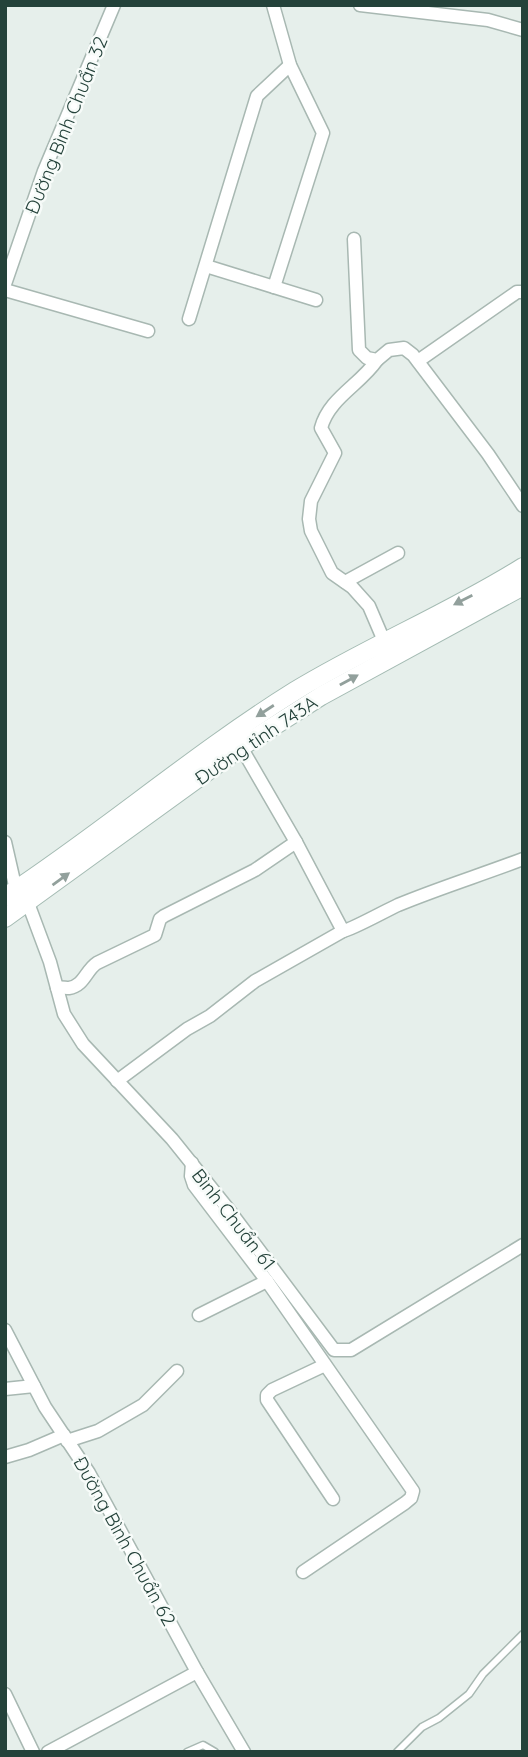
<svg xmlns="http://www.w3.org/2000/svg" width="528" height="1757" font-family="Quicksand,sans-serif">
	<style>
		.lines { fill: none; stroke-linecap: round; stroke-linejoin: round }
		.service-casing { stroke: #a8b8b2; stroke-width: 9 }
		.minor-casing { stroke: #a8b8b2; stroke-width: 15 }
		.secondary-casing { stroke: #a4bbb3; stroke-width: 20 }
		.service { stroke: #fff; stroke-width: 6 }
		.minor { stroke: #fff; stroke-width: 12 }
		.secondary { stroke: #fff; stroke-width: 18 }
		.oneway { fill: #92a09c }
		.labels { text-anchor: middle; stroke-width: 5; stroke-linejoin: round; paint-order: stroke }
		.street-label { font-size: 19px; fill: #24423a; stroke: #f7fbf9 }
	</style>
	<rect width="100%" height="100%" fill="#e6efeb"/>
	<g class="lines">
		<defs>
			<g id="service">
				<polyline points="187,1752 203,1745 215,1752"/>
				<polyline points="397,1752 422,1727 439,1718 469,1694 483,1674 523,1634"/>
			</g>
			<g id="minor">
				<polyline points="273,5 290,65 323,133 274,287"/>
				<polyline points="360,5 488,20 523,30"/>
				<polyline points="354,239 359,350 367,358 377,360 389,350 404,348 413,355 488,454 523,506"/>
				<polyline points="206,266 316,300"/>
				<polyline points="5,284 44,171 114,5"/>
				<polyline points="5,290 148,331"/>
				<polyline points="189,319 257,96 290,65"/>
				<path d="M377,360C360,385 329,398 321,428L335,453L311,501L309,519L311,531L332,573L352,587L369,606L384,641"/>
				<polyline points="418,361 517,292 523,292"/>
				<polyline points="345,582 398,553"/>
				<path d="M241,747L296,842L343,931C351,930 387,910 398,905C439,888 481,875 523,859"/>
				<polyline points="5,842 16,890"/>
				<polyline points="28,903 50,962 64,1014 83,1044 172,1139 229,1210 334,1350 351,1350 523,1245"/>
				<path d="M57,988C61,987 65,988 69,988C84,986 86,970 97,963L155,935L160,919L164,916L255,870L296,842"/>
				<polyline points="117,1081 187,1029 210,1016 255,981 343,931"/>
				<polyline points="192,1163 191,1176 194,1185 267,1281 413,1491 411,1498 405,1503 303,1572"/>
				<polyline points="199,1315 267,1281"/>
				<polyline points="5,1330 45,1407 89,1473 197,1672 244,1752"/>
				<polyline points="325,1365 272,1390 267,1395 267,1400 333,1499"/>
				<polyline points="5,1389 34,1386"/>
				<polyline points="67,1441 98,1431 143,1405 177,1371"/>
				<polyline points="5,1457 29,1450 64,1435"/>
				<polyline points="5,1694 33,1752"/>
				<polyline points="48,1752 197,1672"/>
			</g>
			<g id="secondary">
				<path d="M5,897C104,832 194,754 295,691C369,646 450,613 523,567"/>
				<polyline points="5,918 241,747 321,696 523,586"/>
			</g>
		</defs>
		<!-- service casing -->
		<use href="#service" class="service-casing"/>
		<!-- minor casing -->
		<use href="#minor" class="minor-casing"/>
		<!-- secondary casing -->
		<use href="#secondary" class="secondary-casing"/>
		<!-- service -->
		<use href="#service" class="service"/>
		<!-- minor -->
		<use href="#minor" class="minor"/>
		<!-- secondary -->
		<use href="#secondary" class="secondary"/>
	</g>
	<!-- one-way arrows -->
	<defs><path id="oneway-solid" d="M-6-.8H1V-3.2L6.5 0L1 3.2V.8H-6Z" transform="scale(1.75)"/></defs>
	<g class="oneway">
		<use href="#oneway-solid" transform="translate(463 600) rotate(153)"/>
		<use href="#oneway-solid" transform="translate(349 680) rotate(-29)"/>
		<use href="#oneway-solid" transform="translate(265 711) rotate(147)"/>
		<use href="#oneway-solid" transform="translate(61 879) rotate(-36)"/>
	</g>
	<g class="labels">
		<!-- street labels -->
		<g class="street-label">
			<text transform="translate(66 125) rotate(-68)" y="7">Đường Bình Chuẩn 32</text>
			<text transform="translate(256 740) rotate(-34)" y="7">Đường tỉnh 743A</text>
			<text transform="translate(234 1219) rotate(52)" y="7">Bình Chuẩn 61</text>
			<text transform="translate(125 1541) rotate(61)" y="7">Đường Bình Chuẩn 62</text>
		</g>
	</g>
	<!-- border -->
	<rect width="528" height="1757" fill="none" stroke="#24423a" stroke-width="14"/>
</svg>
